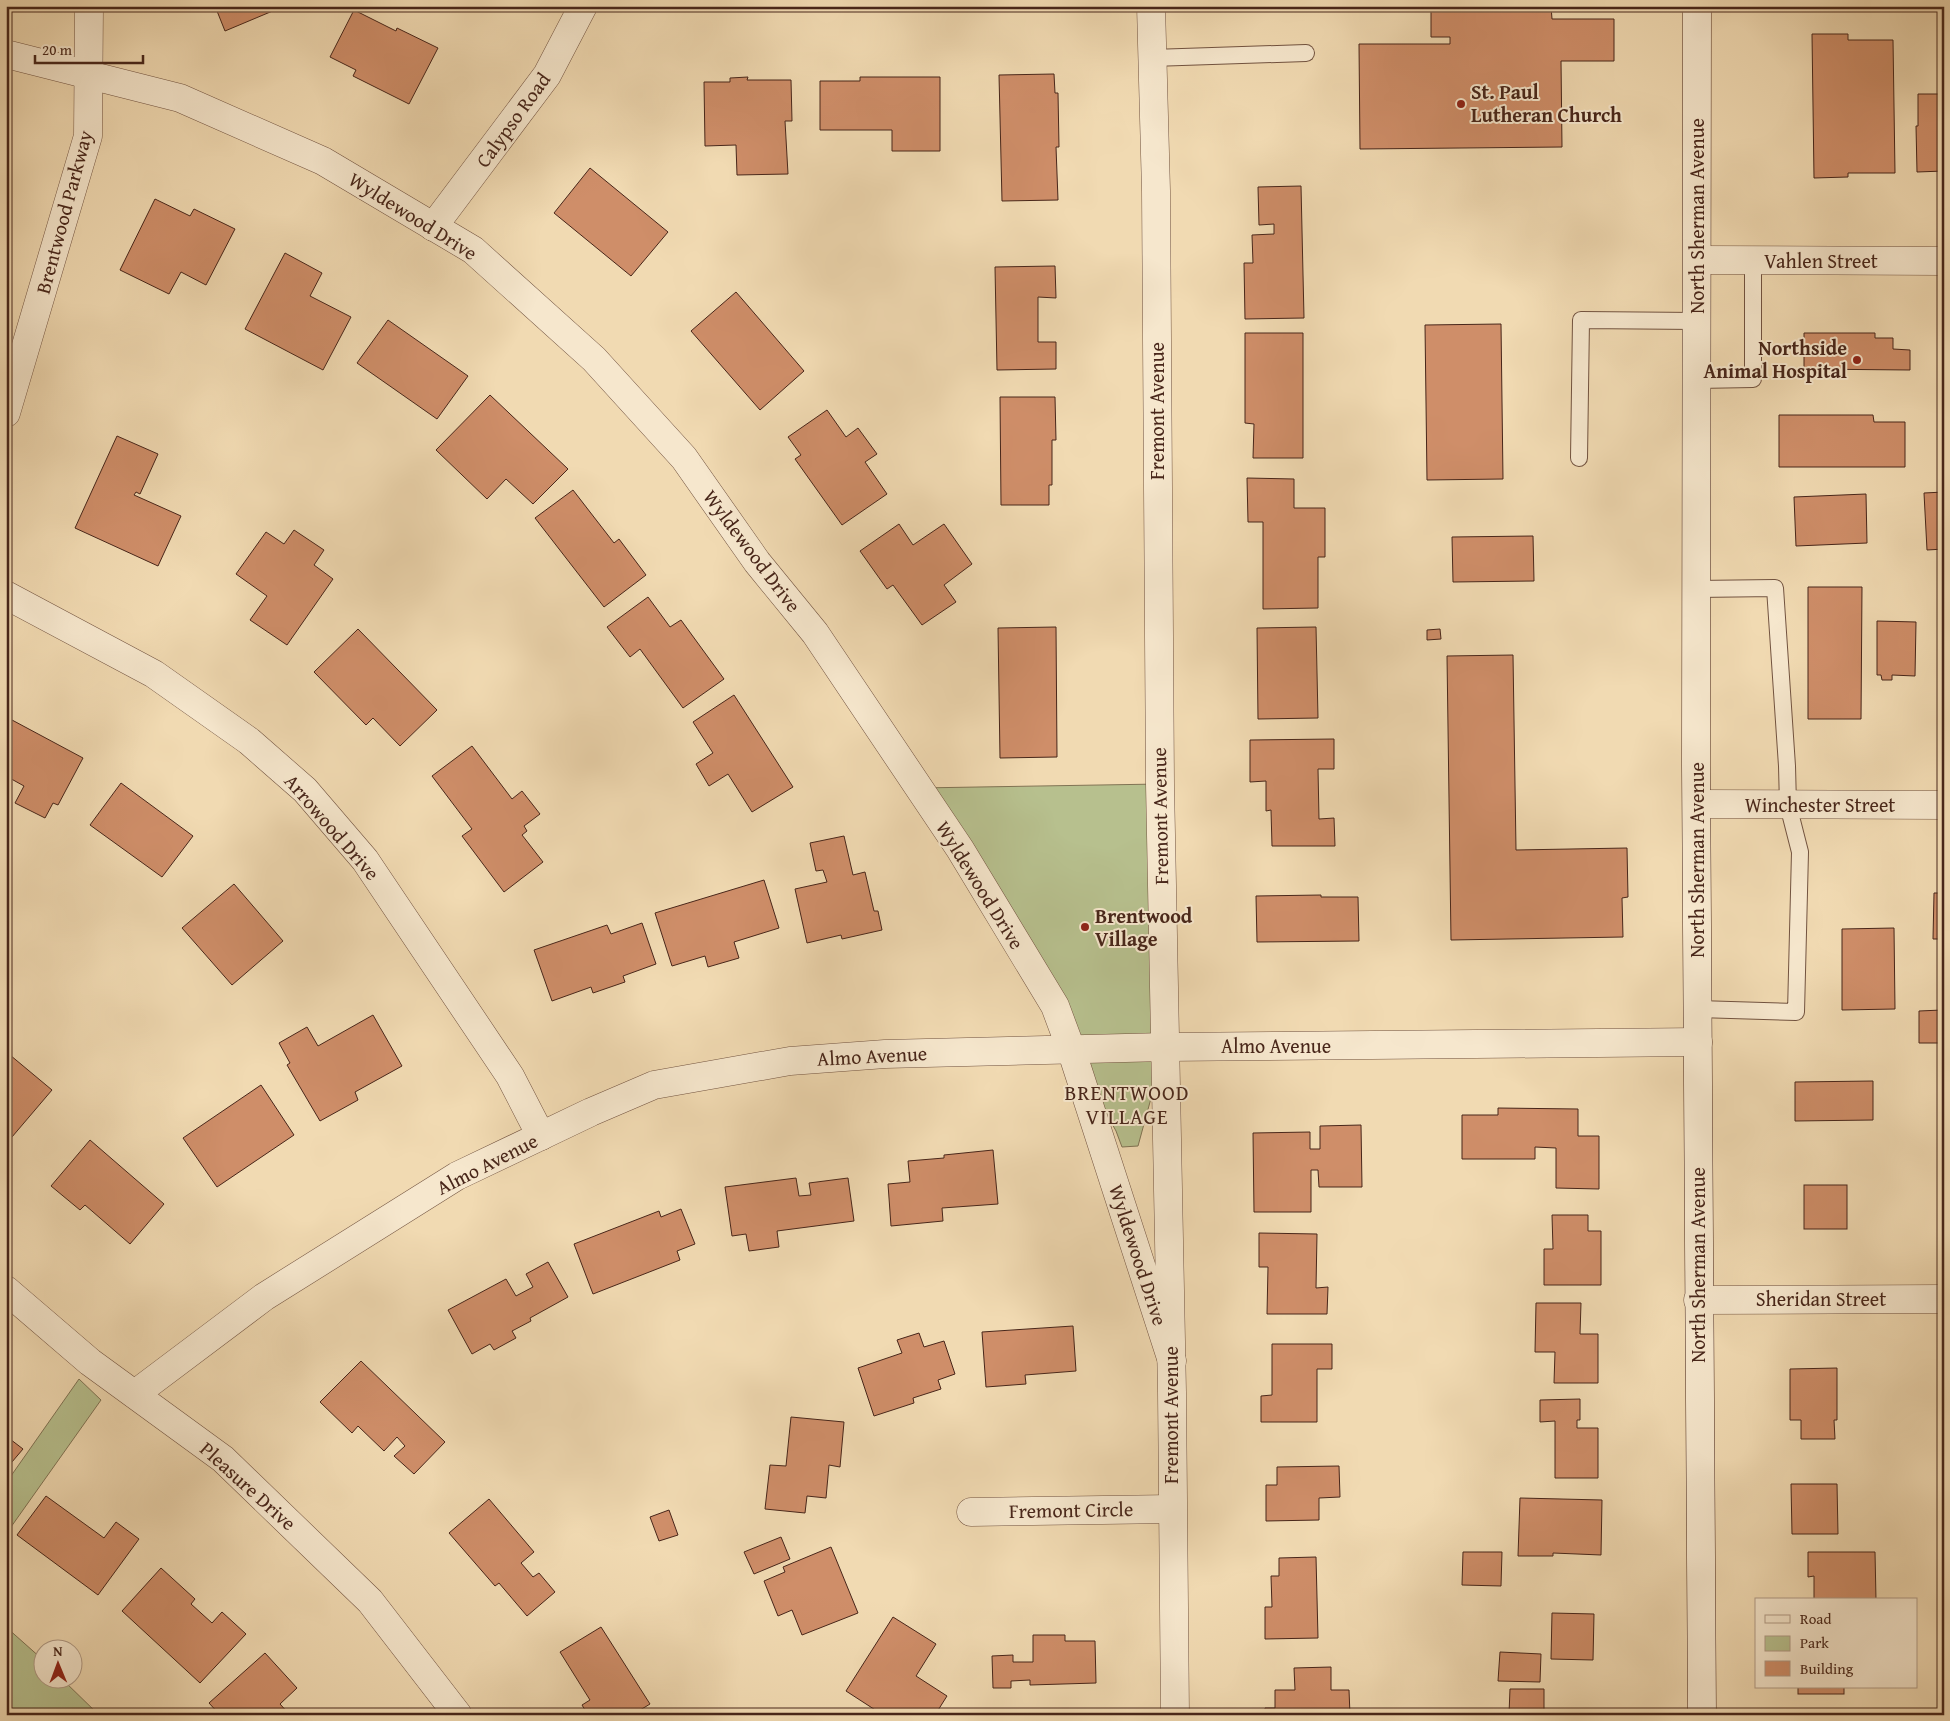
<svg xmlns="http://www.w3.org/2000/svg" width="1950" height="1721" font-family="'Gentium Book Plus',serif">
	<style>
		.park { fill: #b7c08e; stroke: #807354 }
		.building { fill: #cf8e69; stroke: #48261a }
		.lines { fill: none; stroke-linecap: round; stroke-linejoin: round }
		.lane-casing { stroke: #725340; stroke-width: 18 }
		.street-casing { stroke: #725340; stroke-width: 29 }
		.secondary-casing { stroke: #48261a; stroke-width: 29 }
		.lane { stroke: #f6e7cd; stroke-width: 16 }
		.street { stroke: #f6e7cd; stroke-width: 28 }
		.secondary { stroke: #f6e7cd; stroke-width: 28 }
		.poi-dot { fill: #8f2418; stroke: #f6e7cd; stroke-width: 2 }
		.labels { text-anchor: middle; stroke-width: 4; stroke-linejoin: round; paint-order: stroke }
		.poi-label { font-size: 20px; font-weight: bold; fill: #48261a; stroke: #f6e7cd; text-anchor: start }
		.street-label { font-size: 20px; fill: #48261a; stroke: #f6e7cd }
		.neighbourhood-label { font-size: 21px; letter-spacing: 1px; fill: #48261a; stroke: #f6e7cd }
	</style>
	<rect width="100%" height="100%" fill="#f1dab2"/>
	<filter id="stains"><feTurbulence type="fractalNoise" baseFrequency=".004" numOctaves="4"/><feColorMatrix values="0 0 0 0 .2 0 0 0 0 .09 0 0 0 0 .02 0 0 0 .5 -.17"/></filter>
	<radialGradient id="worn" r=".72"><stop offset=".6" stop-color="#630" stop-opacity="0"/><stop offset="1" stop-color="#630" stop-opacity=".3"/></radialGradient>
	<!-- park -->
	<g class="park">
		<polygon points="1160,784 1165,1047 1138,1146 1122,1147 1116,1131 1071,1049 918,788"/>
		<polygon points="79,1379 101,1400 6,1534 6,1483"/>
		<polygon points="6,1627 42,1659 42,1678 62,1679 99,1715 6,1715"/>
	</g>
	<!-- building -->
	<g class="building">
		<polygon points="215,6 273,6 275,10 225,31"/>
		<polygon points="1551,6 1552,19 1614,19 1614,61 1561,61 1562,147 1360,149 1359,44 1450,44 1450,37 1431,37 1431,7"/>
		<polygon points="354,10 396,31 397,28 438,48 409,104 353,76 356,70 330,57"/>
		<rect x="1940" y="19" width="4" height="35"/>
		<polygon points="1812,34 1848,34 1848,40 1893,40 1895,173 1848,173 1848,177 1814,178"/>
		<polygon points="1054,74 1055,93 1058,93 1059,147 1056,147 1058,200 1002,201 999,75"/>
		<polygon points="748,77 747,80 791,80 792,121 785,121 788,174 737,175 736,145 705,146 704,82 730,82 730,78"/>
		<polygon points="860,77 940,77 940,151 892,151 892,130 820,130 820,81 860,81"/>
		<polygon points="1918,94 1944,94 1944,171 1917,172 1916,126 1918,126"/>
		<polygon points="590,168 668,232 631,276 554,213"/>
		<polygon points="1301,186 1304,318 1245,319 1244,263 1253,263 1252,235 1274,234 1274,224 1259,225 1258,187"/>
		<polygon points="155,199 190,216 194,209 235,229 206,285 181,272 169,294 120,270"/>
		<polygon points="285,253 322,273 310,296 351,317 323,370 245,329"/>
		<polygon points="1055,266 1056,298 1038,297 1038,342 1056,342 1056,369 997,370 995,267"/>
		<polygon points="736,292 804,371 760,410 691,331"/>
		<polygon points="388,320 468,376 437,419 357,363"/>
		<polygon points="1501,324 1503,479 1427,480 1425,325"/>
		<polygon points="1245,333 1303,333 1303,458 1253,458 1254,424 1245,423"/>
		<polygon points="1804,333 1875,333 1875,338 1893,338 1893,349 1910,350 1910,370 1804,369"/>
		<polygon points="490,395 568,469 533,504 506,479 487,499 436,450"/>
		<polygon points="1000,397 1055,397 1056,440 1052,440 1052,485 1049,485 1049,505 1001,505"/>
		<polygon points="827,410 846,437 858,428 877,454 865,462 887,494 842,525 795,459 801,455 788,437"/>
		<polygon points="1779,415 1873,415 1874,422 1905,422 1905,467 1779,467"/>
		<polygon points="117,436 158,454 140,494 136,492 134,495 181,516 158,566 75,528"/>
		<polygon points="1247,478 1294,479 1294,508 1325,508 1325,557 1318,557 1318,608 1263,609 1263,522 1248,522"/>
		<polygon points="573,490 614,543 619,539 646,575 604,607 535,518"/>
		<polygon points="1944,492 1944,549 1927,550 1924,493"/>
		<polygon points="1866,494 1867,543 1796,546 1794,497"/>
		<polygon points="899,524 913,545 944,524 972,564 944,585 956,602 922,625 893,585 887,589 860,551"/>
		<polygon points="294,530 324,550 314,565 333,579 287,645 250,620 267,596 236,574 266,532 284,544"/>
		<polygon points="1533,536 1534,581 1453,582 1452,537"/>
		<polygon points="1808,587 1862,587 1861,719 1808,719"/>
		<polygon points="648,597 670,627 681,620 724,679 683,708 640,649 630,657 607,627"/>
		<polygon points="1877,621 1916,622 1915,676 1892,675 1892,680 1882,680 1881,675 1877,675"/>
		<polygon points="1056,627 1057,757 1000,758 998,628"/>
		<polygon points="1316,627 1318,718 1258,719 1257,628"/>
		<polygon points="358,629 437,710 400,746 373,718 366,725 314,672"/>
		<polygon points="1440,629 1441,639 1427,640 1427,630"/>
		<polygon points="1513,655 1516,850 1627,848 1628,897 1622,898 1623,937 1451,940 1447,656"/>
		<polygon points="734,695 793,787 752,812 728,774 709,786 696,764 713,753 693,722"/>
		<polygon points="12,720 83,758 58,805 53,803 45,818 15,803 24,786 6,776 6,730"/>
		<polygon points="1334,739 1334,769 1318,769 1319,819 1334,818 1335,846 1272,846 1271,810 1266,811 1266,781 1250,782 1250,740"/>
		<polygon points="472,746 512,799 522,791 540,814 524,826 527,831 522,835 543,862 504,892 462,836 472,829 432,776"/>
		<polygon points="121,783 193,836 162,877 90,825"/>
		<polygon points="844,836 853,875 865,872 874,911 878,911 882,930 842,939 841,935 807,943 795,889 827,882 823,870 816,871 810,843"/>
		<polygon points="764,880 779,928 734,942 739,958 708,967 705,956 672,966 655,913"/>
		<polygon points="234,884 283,941 232,985 182,928"/>
		<polygon points="1934,893 1944,893 1944,939 1933,939"/>
		<polygon points="1321,895 1321,897 1358,897 1359,941 1257,942 1256,896"/>
		<polygon points="642,923 656,964 623,976 625,982 593,993 591,987 552,1001 534,950 607,925 611,934"/>
		<polygon points="1894,928 1895,1009 1842,1010 1842,929"/>
		<polygon points="1942,1010 1943,1043 1919,1043 1919,1011"/>
		<polygon points="373,1015 402,1066 355,1092 358,1100 320,1121 287,1065 290,1063 279,1043 307,1027 318,1046"/>
		<polygon points="10,1055 52,1090 6,1144 6,1059"/>
		<polygon points="1873,1081 1873,1120 1795,1121 1795,1082"/>
		<polygon points="261,1085 294,1135 217,1187 183,1138"/>
		<polygon points="1498,1108 1578,1109 1578,1136 1599,1136 1599,1189 1556,1188 1556,1148 1535,1147 1535,1159 1462,1159 1462,1115 1498,1115"/>
		<polygon points="1361,1125 1362,1187 1319,1187 1318,1170 1311,1170 1311,1212 1254,1212 1253,1133 1310,1132 1310,1149 1320,1149 1320,1126"/>
		<polygon points="90,1140 164,1204 130,1244 85,1205 80,1210 51,1186"/>
		<polygon points="993,1150 998,1204 942,1208 943,1221 891,1226 888,1184 910,1182 908,1161 944,1158 944,1155"/>
		<polygon points="796,1178 799,1196 811,1195 809,1183 848,1178 854,1221 777,1231 779,1247 749,1251 746,1234 732,1236 725,1187"/>
		<rect x="1804" y="1185" width="43" height="44"/>
		<polygon points="681,1209 695,1244 677,1251 680,1260 593,1294 574,1244 659,1211 661,1217"/>
		<polygon points="1552,1215 1588,1215 1588,1231 1601,1231 1601,1285 1544,1285 1544,1249 1553,1249"/>
		<polygon points="1259,1233 1317,1234 1316,1288 1328,1287 1327,1314 1267,1314 1268,1267 1259,1267"/>
		<polygon points="548,1262 568,1297 530,1318 531,1321 512,1331 516,1338 494,1350 490,1344 472,1354 448,1310 506,1279 516,1296 533,1287 526,1274"/>
		<polygon points="1536,1303 1581,1303 1580,1334 1598,1334 1598,1383 1554,1383 1555,1352 1535,1352"/>
		<polygon points="1073,1326 1076,1371 1025,1375 1026,1384 986,1387 982,1332"/>
		<polygon points="919,1333 924,1347 944,1341 955,1374 938,1380 941,1389 913,1398 914,1403 874,1416 858,1368 902,1353 897,1340"/>
		<polygon points="1272,1344 1332,1344 1332,1369 1317,1369 1317,1422 1261,1422 1261,1396 1272,1395"/>
		<polygon points="361,1361 445,1442 414,1474 394,1456 405,1446 397,1437 384,1451 358,1426 352,1433 320,1402"/>
		<polygon points="1837,1368 1837,1420 1834,1420 1835,1439 1801,1439 1801,1420 1790,1420 1790,1369"/>
		<rect x="1939" y="1391" width="5" height="52"/>
		<polygon points="1580,1399 1580,1420 1577,1420 1577,1428 1598,1428 1598,1478 1555,1478 1555,1421 1540,1422 1540,1400"/>
		<polygon points="791,1417 844,1422 840,1467 829,1465 826,1498 807,1496 805,1513 765,1509 770,1465 786,1466"/>
		<polygon points="6,1436 23,1449 6,1469"/>
		<polygon points="1339,1466 1340,1497 1319,1498 1319,1520 1266,1521 1266,1485 1277,1485 1277,1467"/>
		<polygon points="1791,1484 1837,1484 1838,1534 1792,1534"/>
		<polygon points="46,1496 104,1538 116,1522 139,1539 98,1595 17,1535"/>
		<polygon points="1520,1498 1602,1500 1601,1555 1553,1553 1553,1556 1518,1556"/>
		<polygon points="489,1499 534,1552 521,1563 533,1577 539,1573 555,1592 527,1616 499,1583 495,1586 449,1533"/>
		<polygon points="669,1510 678,1535 659,1541 650,1517"/>
		<polygon points="781,1537 790,1559 754,1574 744,1552"/>
		<polygon points="831,1547 858,1613 802,1635 792,1610 778,1616 764,1581 785,1572 783,1567"/>
		<polygon points="1463,1552 1502,1552 1501,1586 1462,1585"/>
		<polygon points="1808,1552 1875,1552 1876,1600 1814,1600 1814,1576 1808,1577"/>
		<polygon points="1316,1557 1318,1638 1265,1639 1265,1607 1272,1607 1271,1576 1279,1576 1279,1558"/>
		<polygon points="161,1568 195,1599 191,1604 212,1623 222,1612 246,1634 200,1683 122,1611"/>
		<polygon points="1552,1613 1594,1614 1593,1660 1551,1659"/>
		<polygon points="893,1617 936,1644 916,1676 947,1696 935,1715 883,1715 846,1691"/>
		<polygon points="601,1627 650,1704 632,1715 588,1715 582,1705 590,1700 560,1652"/>
		<polygon points="1033,1635 1065,1635 1065,1641 1095,1641 1096,1683 1030,1685 1030,1680 1011,1681 1011,1688 993,1688 992,1656 1013,1655 1013,1662 1033,1662"/>
		<polygon points="1500,1652 1541,1654 1540,1682 1498,1681"/>
		<polygon points="265,1653 297,1688 280,1704 290,1715 220,1715 209,1703"/>
		<polygon points="1331,1667 1331,1690 1349,1690 1350,1715 1265,1715 1265,1708 1275,1708 1275,1690 1295,1690 1294,1668"/>
		<rect x="1798" y="1687" width="46" height="7"/>
		<polygon points="1510,1689 1544,1689 1544,1715 1509,1714"/>
		<rect x="1552" y="1712" width="22" height="3"/>
	</g>
	<g class="lines">
		<defs>
			<g id="lane">
				<polyline points="1152,58 1306,53"/>
				<polyline points="1697,380 1753,379 1753,260"/>
				<polyline points="1579,458 1581,320 1697,321"/>
				<polyline points="1696,589 1775,588 1787,766 1788,805 1800,852 1796,1012 1698,1009"/>
			</g>
			<g id="street">
				<polyline points="1151,6 1156,191 1160,784 1172,1392 1175,1715"/>
				<polyline points="6,54 180,98 323,161 473,250 594,359 684,458 757,562 815,633 960,849 1055,1006 1071,1049 1172,1361"/>
				<polyline points="433,227 547,75 583,6"/>
				<polyline points="1698,260 1944,261"/>
				<polyline points="6,413 88,136 89,6"/>
				<polyline points="6,595 154,674 249,741 305,790 365,860 510,1076 541,1136"/>
				<polyline points="1697,804 1944,805"/>
				<polyline points="6,1290 90,1362 223,1459 370,1601 458,1715"/>
				<polyline points="1698,1300 1944,1299"/>
				<polyline points="135,1394 264,1297 457,1176 591,1112 654,1085 790,1061 885,1054 1165,1047 1698,1042"/>
				<polyline points="971,1512 1172,1509"/>
			</g>
			<polyline id="secondary" points="1697,6 1696,766 1702,1715"/>
		</defs>
		<!-- lane casing -->
		<use href="#lane" class="lane-casing"/>
		<!-- street casing -->
		<use href="#street" class="street-casing"/>
		<!-- secondary casing -->
		<use href="#secondary" class="secondary-casing"/>
		<!-- lane -->
		<use href="#lane" class="lane"/>
		<!-- street -->
		<use href="#street" class="street"/>
		<!-- secondary -->
		<use href="#secondary" class="secondary"/>
	</g>
	<!-- markers -->
	<g class="poi-dot">
		<circle cx="1461" cy="104" r="5"/>
		<circle cx="1857" cy="360" r="5"/>
		<circle cx="1085" cy="927" r="5"/>
	</g>
	<g class="labels">
		<!-- poi labels -->
		<g class="poi-label">
			<text x="1471" y="99">St. Paul<tspan x="1471" dy="23">Lutheran Church</tspan></text>
			<text x="1847" y="355" text-anchor="end">Northside<tspan x="1847" dy="23">Animal Hospital</tspan></text>
			<text x="1095" y="923">Brentwood<tspan x="1095" dy="23">Village</tspan></text>
		</g>
		<!-- street labels -->
		<g class="street-label">
			<text transform="translate(513 120) rotate(-54)" y="7">Calypso Road</text>
			<text transform="translate(64 212) rotate(-75)" y="7">Brentwood Parkway</text>
			<text transform="translate(413 216) rotate(32)" y="7">Wyldewood Drive</text>
			<text transform="translate(1697 216) rotate(-90)" y="7">North Sherman Avenue</text>
			<text x="1821" y="268">Vahlen Street</text>
			<text transform="translate(1157 411) rotate(-90)" y="7">Fremont Avenue</text>
			<text transform="translate(752 551) rotate(53)" y="7">Wyldewood Drive</text>
			<text x="1820" y="812">Winchester Street</text>
			<text transform="translate(1160 816) rotate(-91)" y="7">Fremont Avenue</text>
			<text transform="translate(332 827) rotate(49)" y="7">Arrowood Drive</text>
			<text transform="translate(1697 860) rotate(-90)" y="7">North Sherman Avenue</text>
			<text transform="translate(980 885) rotate(58)" y="7">Wyldewood Drive</text>
			<text x="1276" y="1053">Almo Avenue</text>
			<text transform="translate(872 1056) rotate(-3)" y="7">Almo Avenue</text>
			<text transform="translate(487 1164) rotate(-27)" y="7">Almo Avenue</text>
			<text transform="translate(1138 1255) rotate(72)" y="7">Wyldewood Drive</text>
			<text transform="translate(1698 1265) rotate(-90)" y="7">North Sherman Avenue</text>
			<text x="1821" y="1306">Sheridan Street</text>
			<text transform="translate(1171 1415) rotate(-90)" y="7">Fremont Avenue</text>
			<text transform="translate(248 1486) rotate(42)" y="7">Pleasure Drive</text>
			<text transform="translate(1071 1510) rotate(-1)" y="7">Fremont Circle</text>
		</g>
		<!-- neighbourhood labels -->
		<g class="neighbourhood-label">
			<text x="1127" y="1100">BRENTWOOD<tspan x="1127" dy="24">VILLAGE</tspan></text>
		</g>
	</g>
	<!-- margin -->
	<rect width="1950" height="1721" fill="none" stroke="#f1dab2" stroke-width="25"/>
	<rect x="8" y="8" width="1935" height="1706" fill="none" stroke="#48261a" stroke-width="2.5"/>
	<rect x="12" y="12" width="1925" height="1696" fill="none" stroke="#48261a"/>
	<!-- legend -->
	<rect x="1755" y="1598" width="162" height="90" fill="#f6e7cd" stroke="#b09a85"/>
	<rect x="1765" y="1615" width="25" height="8" fill="#f6e7cd" stroke="#b09a85"/>
	<text x="1800" y="1624" font-size="15" fill="#48261a">Road</text>
	<rect x="1765" y="1636" width="25" height="15" fill="#b7c08e" stroke="#b09a85"/>
	<text x="1800" y="1648" font-size="15" fill="#48261a">Park</text>
	<rect x="1765" y="1661" width="25" height="15" fill="#cf8e69" stroke="#b09a85"/>
	<text x="1800" y="1674" font-size="15" fill="#48261a">Building</text>
	<!-- north arrow -->
	<g transform="translate(58 1664) rotate(359)"><circle r="24" fill="#f6e7cd" stroke="#b09a85"/>
	<path d="M0-4L9 19L0 12L-9 19Z" fill="#8f2418"/>
	<text y="-8" font-size="14" font-weight="bold" text-anchor="middle" fill="#48261a">N</text>
	</g>
	<!-- scale -->
	<path d="M35 55v8h108v-8" fill="none" stroke="#48261a" stroke-width="2.5"/>
	<text x="42" y="55" font-size="15" fill="#48261a" stroke="#f6e7cd" stroke-width="4" paint-order="stroke">20 m</text>
	<rect width="100%" height="100%" filter="url(#stains)"/>
	<rect width="100%" height="100%" fill="url(#worn)"/>
</svg>
